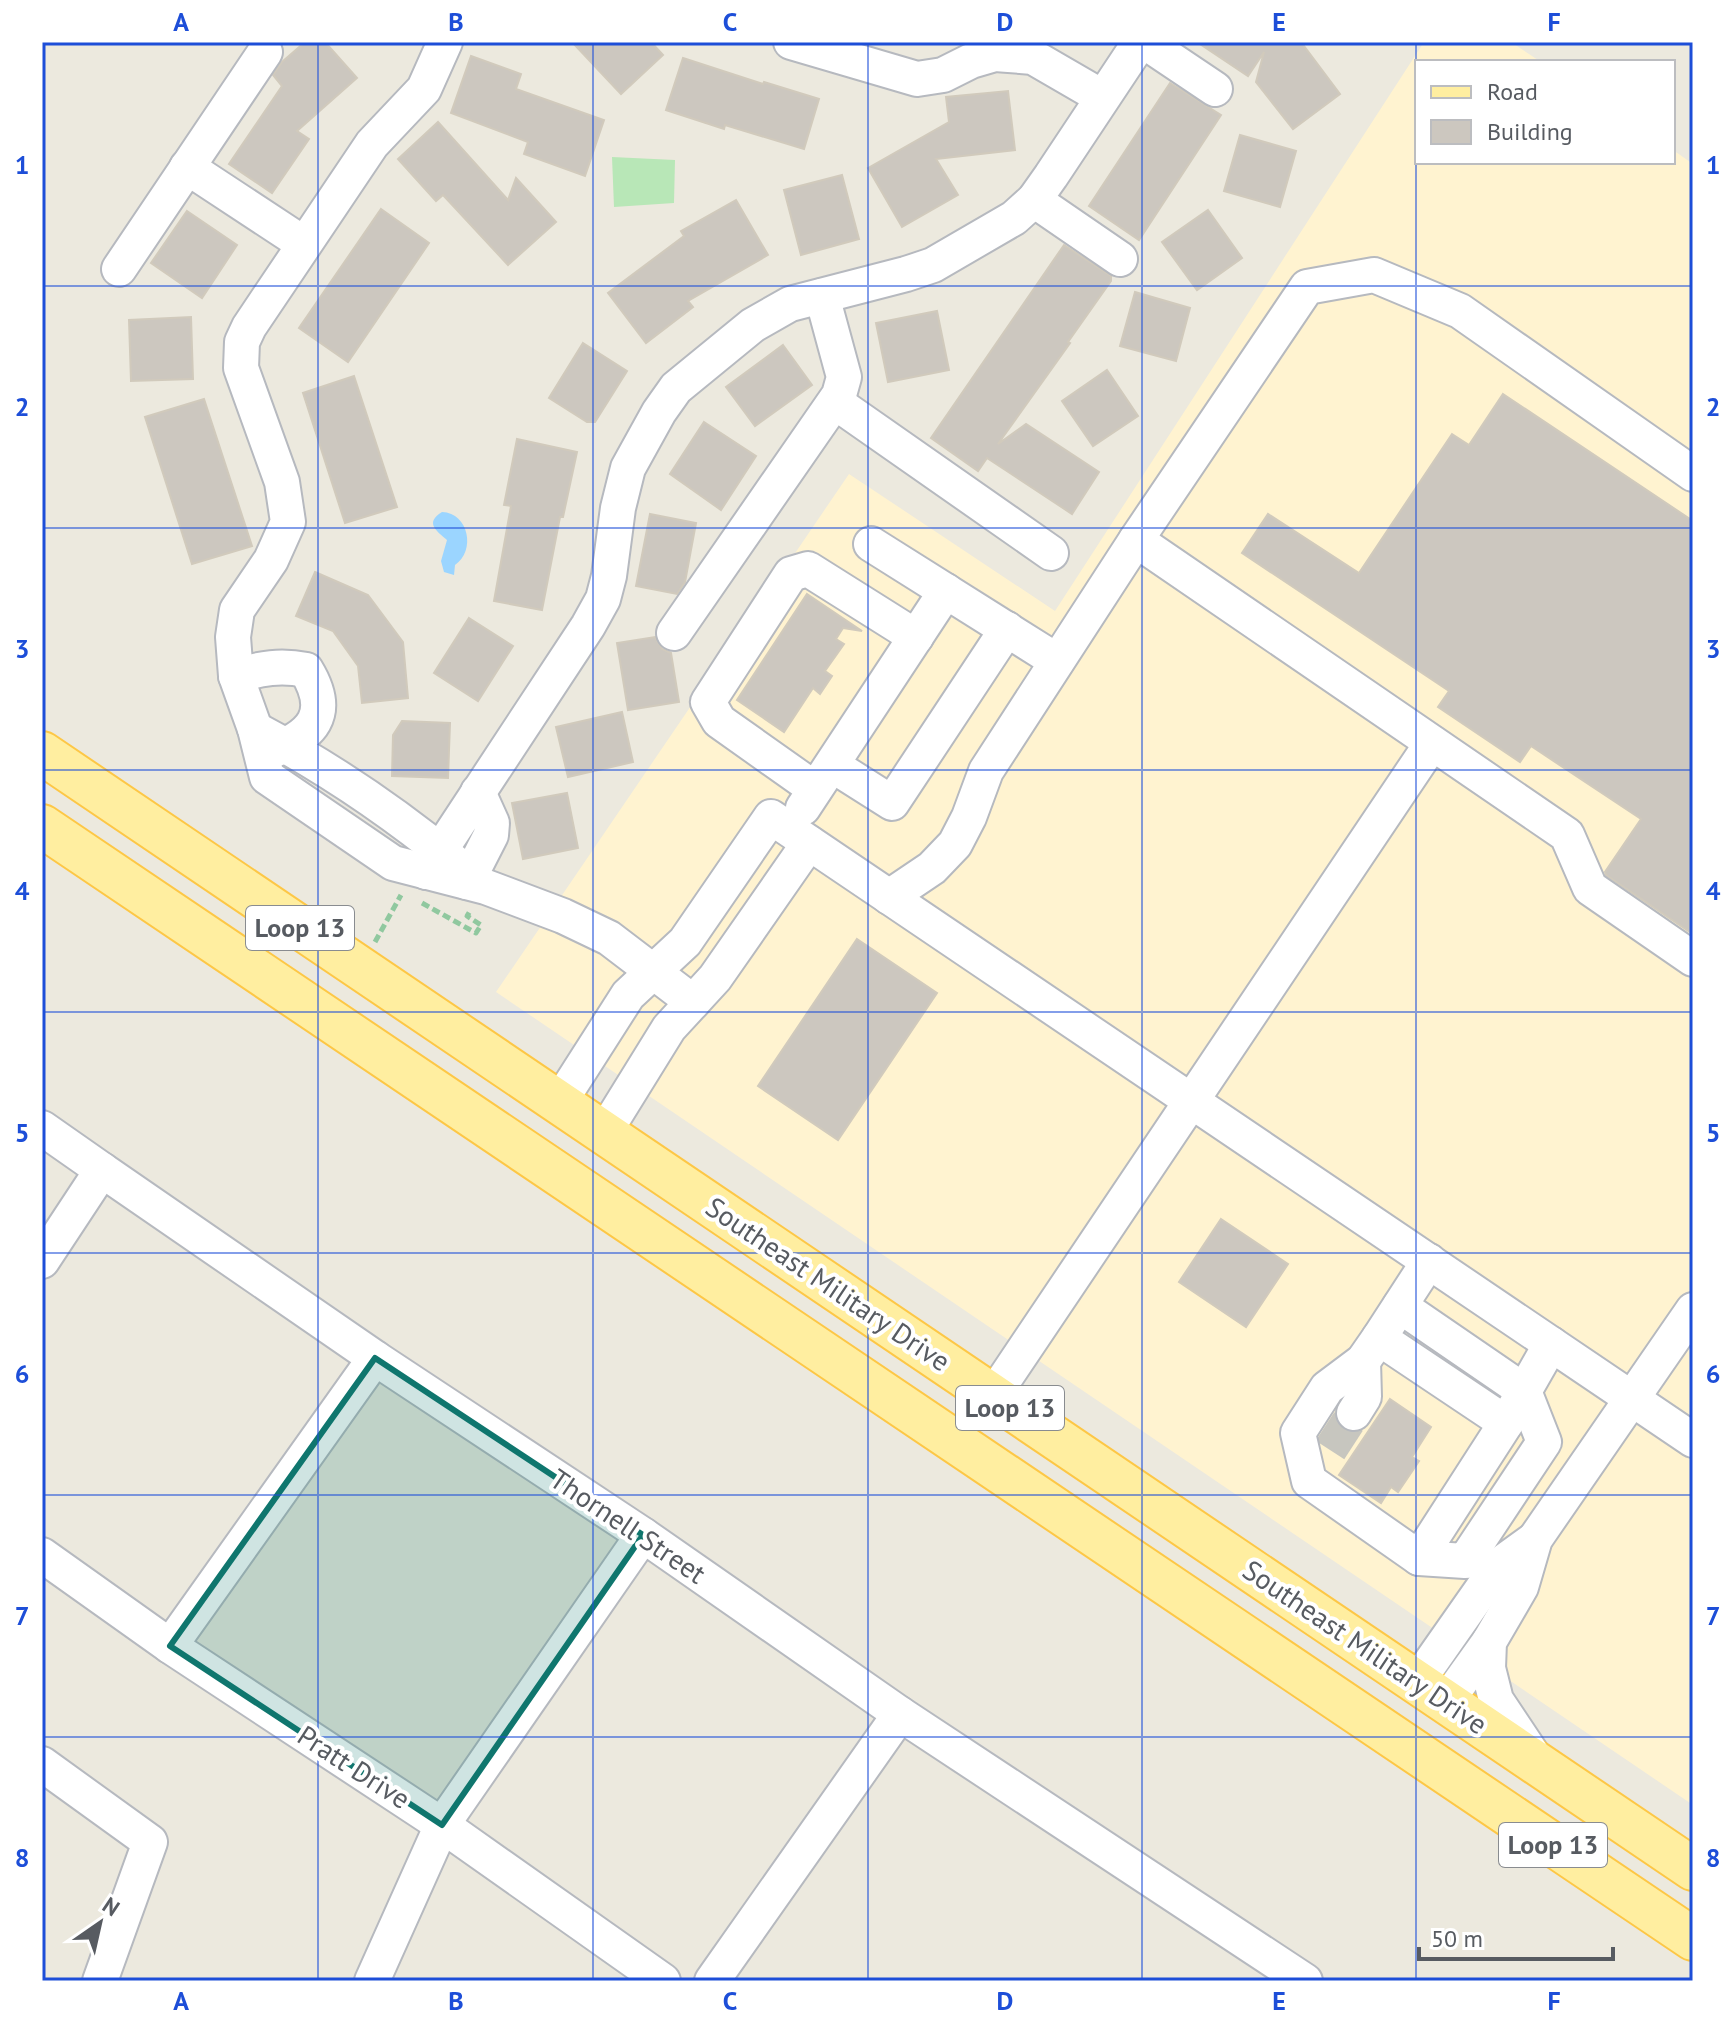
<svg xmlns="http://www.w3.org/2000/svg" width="1735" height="2023" font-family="'PT Sans',sans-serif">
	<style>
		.commercial { fill: #fff3d0 }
		.green { fill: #b8e7b7 }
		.water { fill: #9bd5ff }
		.building { fill: #ccc7bf; stroke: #d1cabc; stroke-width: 2 }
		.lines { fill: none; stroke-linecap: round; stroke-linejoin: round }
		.minor-tunnel { stroke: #c7c6bf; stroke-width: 34; stroke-dasharray: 34 17; stroke-linecap: butt }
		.minor-casing { stroke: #b6b9bf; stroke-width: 38 }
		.major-casing { stroke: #fdc746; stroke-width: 46 }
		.path { stroke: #90c89f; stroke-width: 5; stroke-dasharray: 8 4; stroke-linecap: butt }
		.minor { stroke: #fff; stroke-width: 34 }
		.major { stroke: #ffeea0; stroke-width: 42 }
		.marked { fill: #0f766e; fill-opacity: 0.2; stroke: #0f766e; stroke-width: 6; stroke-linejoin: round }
		.grid { fill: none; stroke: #1d4ed8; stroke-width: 2; stroke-opacity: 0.55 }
		.labels { text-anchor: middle; stroke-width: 8; stroke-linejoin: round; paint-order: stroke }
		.shield { fill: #fff; stroke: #898c90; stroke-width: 2 }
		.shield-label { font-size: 26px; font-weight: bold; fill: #575b61 }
		.street-label { font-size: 28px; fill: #575b61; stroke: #fff }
		.neatline { fill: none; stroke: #1d4ed8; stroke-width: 3 }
		.grid-label { font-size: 26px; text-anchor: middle; font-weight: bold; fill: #1d4ed8 }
	</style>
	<rect width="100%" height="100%" fill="#ece9de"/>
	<!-- commercial -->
	<polygon class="commercial" points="1424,42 1511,42 1541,62 1417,62 1417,162 1673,162 1673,150 1693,164 1693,1805 496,992 849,474 1055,611"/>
	<!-- green -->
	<polygon class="green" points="612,157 675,160 674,203 614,207"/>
	<!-- water -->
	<path class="water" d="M442,512C469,513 476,551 455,565L454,575L444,572L441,561L447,540C437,531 424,523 442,512Z"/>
	<!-- building -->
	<g class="building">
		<polygon points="305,42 325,42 357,78 297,131 309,139 272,193 229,164 282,86 273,75 282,62"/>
		<polygon points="572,42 651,42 663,55 621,94"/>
		<polygon points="1197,42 1301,42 1340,94 1293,129 1256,82 1264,52 1248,76"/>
		<polygon points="471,56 521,74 516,89 604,120 585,176 524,154 528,142 451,113"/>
		<polygon points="683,58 763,84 764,82 819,99 804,149 725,125 724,129 666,110"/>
		<polygon points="1170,83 1221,115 1139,240 1089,206"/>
		<polygon points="1008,91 1015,150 936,159 958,195 902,227 868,168 949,122 946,97"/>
		<polygon points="438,122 508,200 516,178 556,222 508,265 443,195 436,201 398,159"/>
		<polygon points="1240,135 1296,151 1280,207 1224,191"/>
		<polygon points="842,175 859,239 801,255 784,190"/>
		<polygon points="736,200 768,255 688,301 693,307 646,343 608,293 684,236 681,231"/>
		<polygon points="381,209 429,243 348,362 299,328"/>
		<polygon points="1208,210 1242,258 1197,290 1162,242"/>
		<polygon points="187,211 237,245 202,298 151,263"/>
		<polygon points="1064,245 1111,276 1111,281 1068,342 1070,343 998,444 1026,424 1099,472 1072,514 987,458 978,471 931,438"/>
		<polygon points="1135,292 1190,308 1176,361 1120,346"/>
		<polygon points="937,311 949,370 888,382 876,323"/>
		<polygon points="191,317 193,379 131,381 129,320"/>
		<polygon points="583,343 627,371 595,422 587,422 549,398"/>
		<polygon points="783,345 812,385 755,426 726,387"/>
		<polygon points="1107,370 1138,416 1093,446 1062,401"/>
		<polygon points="354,376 397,507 345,523 303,393"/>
		<polygon points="1503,394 1693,521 1693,934 1606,875 1605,872 1641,819 1531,746 1520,762 1438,707 1449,691 1242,553 1268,514 1359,573 1452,434 1469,445"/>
		<polygon points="204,399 252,546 192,564 145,417"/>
		<polygon points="704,422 756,456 721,510 670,474"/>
		<polygon points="517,439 577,452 563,517 560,517 542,610 494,601 511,506 504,505"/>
		<polygon points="650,514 696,523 685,582 677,594 636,586"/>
		<polygon points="315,572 368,595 403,642 408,698 362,703 358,666 333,631 296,616"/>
		<polygon points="807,594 862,631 843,628 836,639 844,644 825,671 832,676 820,694 813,688 784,732 737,700"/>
		<polygon points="469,618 513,646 478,701 434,673"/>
		<polygon points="655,637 662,649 671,653 679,702 628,710 617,643"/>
		<polygon points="622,712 633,762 568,777 556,727"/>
		<polygon points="402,721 450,723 448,778 392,776 393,735"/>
		<polygon points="567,793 578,848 523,859 512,803"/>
		<polygon points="857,939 937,993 838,1140 758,1086"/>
		<polygon points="1221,1219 1288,1264 1246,1327 1179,1282"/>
		<polygon points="1390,1399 1431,1427 1412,1457 1419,1461 1398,1492 1391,1487 1381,1503 1339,1475"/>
	</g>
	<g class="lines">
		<!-- minor-tunnel -->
		<polyline class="minor-tunnel" points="1330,1450 1354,1413"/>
		<defs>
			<g id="minor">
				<polyline points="445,42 424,89 372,144 249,327 242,342 241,368 282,482 288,522 271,560 237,610 233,637 236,676 255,729 267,777 393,863 486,887 563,916 609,938 693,1002"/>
				<polyline points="791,42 917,79 943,75 971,61 995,54 1033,57 1102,97"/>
				<polyline points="1145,42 1215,89"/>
				<polyline points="187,167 304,244"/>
				<polyline points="1034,200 1120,259"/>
				<polyline points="119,269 265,52"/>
				<polyline points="835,402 1051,553"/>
				<polyline points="1136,540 1567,835 1590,888 1693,959"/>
				<polyline points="871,544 1057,661"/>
				<polyline points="674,633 839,395 844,377 822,296"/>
				<path d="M236,676C261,668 281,665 306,670C333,714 313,736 269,752"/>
				<path d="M255,729C325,766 393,812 454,862"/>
				<polyline points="832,765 892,803 1007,629"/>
				<polyline points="815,789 719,721 708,702 791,574 808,569 916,637"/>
				<polyline points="803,808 946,591"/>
				<polyline points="426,872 588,626 603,599 609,576 618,508 628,468 659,412 676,388 753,325 790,304 906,274 933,265 1014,218 1034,200 1051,176 1140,42"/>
				<polyline points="467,882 491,835 492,823 478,792"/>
				<polyline points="889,897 932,868 955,844 969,817 986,771 1136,540 1307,287 1374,275 1460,311 1693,474"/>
				<polyline points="559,1103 628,995 685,942 771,817 1693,1440"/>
				<polyline points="42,1128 102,1170 42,1261"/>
				<polyline points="604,1133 669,1028 715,978 809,843"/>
				<polyline points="102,1170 375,1358"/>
				<polyline points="1429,1261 1379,1338 1506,1423 1551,1344"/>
				<polyline points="1379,1338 1363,1361 1327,1388 1298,1433 1309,1481 1419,1558 1465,1561 1544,1442 1524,1391 1400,1306"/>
				<polyline points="993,1396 1432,743"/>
				<polyline points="1354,1413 1364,1397 1363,1361"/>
				<polyline points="42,1555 170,1646 442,1825 663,1981"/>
				<polyline points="1419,1558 1506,1423"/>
				<polyline points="170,1646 375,1358 643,1535 900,1714 712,1981"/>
				<polyline points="1417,1682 1499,1565 1535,1539"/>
				<polyline points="1446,1702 1489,1642"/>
				<polyline points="900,1714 1305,1981"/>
				<polyline points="1534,1757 1496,1700 1488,1668 1489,1642 1521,1587 1535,1539 1693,1310"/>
				<polyline points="42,1764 150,1842 100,1981"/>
				<polyline points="372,1981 442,1825 643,1535"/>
			</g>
			<g id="major">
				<polyline points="42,753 1693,1869"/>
				<polyline points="42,826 1693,1939"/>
			</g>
		</defs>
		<!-- minor casing -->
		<use href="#minor" class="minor-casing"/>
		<!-- major casing -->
		<use href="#major" class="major-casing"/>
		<!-- path -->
		<g class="path">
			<polyline points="422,903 476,933 481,925 467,916 470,911"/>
			<polyline points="375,942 401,895"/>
		</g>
		<!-- minor -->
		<use href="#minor" class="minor"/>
		<!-- major -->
		<use href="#major" class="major"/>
	</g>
	<!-- marked area -->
	<path class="marked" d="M375,1358L643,1535L442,1825L170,1646Z"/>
	<!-- grid -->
	<path class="grid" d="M318,42V1981M593,42V1981M868,42V1981M1142,42V1981M1416,42V1981M42,286H1693M42,528H1693M42,770H1693M42,1012H1693M42,1253H1693M42,1495H1693M42,1737H1693"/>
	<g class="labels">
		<!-- shield labels -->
		<g class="shield">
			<rect x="246" y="906" width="108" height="44" rx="6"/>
			<rect x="956" y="1386" width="108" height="44" rx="6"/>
			<rect x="1499" y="1823" width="108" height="44" rx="6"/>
		</g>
		<g class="shield-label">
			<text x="300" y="937">Loop 13</text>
			<text x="1010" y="1417">Loop 13</text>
			<text x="1553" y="1854">Loop 13</text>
		</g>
		<!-- street labels -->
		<g class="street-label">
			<text transform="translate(828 1284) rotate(34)" y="10">Southeast Military Drive</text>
			<text transform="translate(628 1526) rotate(34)" y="10">Thornell Street</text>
			<text transform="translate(1365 1647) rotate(34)" y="10">Southeast Military Drive</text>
			<text transform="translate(354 1767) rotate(33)" y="10">Pratt Drive</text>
		</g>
	</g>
	<!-- border -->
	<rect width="1735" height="2023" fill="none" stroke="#ffffff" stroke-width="88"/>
	<!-- legend -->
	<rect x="1415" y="60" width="260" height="104" fill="#ffffff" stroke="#bcbdc0" stroke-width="2"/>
	<rect x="1431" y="86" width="40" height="12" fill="#ffeea0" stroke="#bcbdc0" stroke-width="2"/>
	<text x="1487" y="100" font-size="24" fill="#575b61">Road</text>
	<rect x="1431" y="120" width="40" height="24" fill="#ccc7bf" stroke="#bcbdc0" stroke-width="2"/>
	<text x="1487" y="140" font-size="24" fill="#575b61">Building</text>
	<!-- north arrow -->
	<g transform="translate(100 1923) rotate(34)" stroke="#ffffff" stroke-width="6" paint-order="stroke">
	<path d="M0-6L14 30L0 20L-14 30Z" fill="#575b61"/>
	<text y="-12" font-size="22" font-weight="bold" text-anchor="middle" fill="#575b61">N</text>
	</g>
	<!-- scale -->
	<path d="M1419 1947v12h194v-12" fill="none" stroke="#575b61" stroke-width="4"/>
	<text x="1431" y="1947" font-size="24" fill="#575b61" stroke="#ffffff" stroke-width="6" paint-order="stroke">50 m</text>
	<rect x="44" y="44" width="1647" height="1935" class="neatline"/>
	<g class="grid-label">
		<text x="181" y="31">A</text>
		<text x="456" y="31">B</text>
		<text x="730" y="31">C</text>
		<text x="1005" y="31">D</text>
		<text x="1279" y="31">E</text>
		<text x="1554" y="31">F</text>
		<text x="22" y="174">1</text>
		<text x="1713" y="174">1</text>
		<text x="22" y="416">2</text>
		<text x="1713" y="416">2</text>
		<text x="22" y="658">3</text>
		<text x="1713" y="658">3</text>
		<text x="22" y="900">4</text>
		<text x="1713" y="900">4</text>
		<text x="22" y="1142">5</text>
		<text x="1713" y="1142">5</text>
		<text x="22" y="1383">6</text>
		<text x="1713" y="1383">6</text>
		<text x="22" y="1625">7</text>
		<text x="1713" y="1625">7</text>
		<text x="22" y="1867">8</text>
		<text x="1713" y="1867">8</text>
		<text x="181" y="2010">A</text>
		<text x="456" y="2010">B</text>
		<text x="730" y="2010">C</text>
		<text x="1005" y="2010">D</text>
		<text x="1279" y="2010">E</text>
		<text x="1554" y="2010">F</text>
	</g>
</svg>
